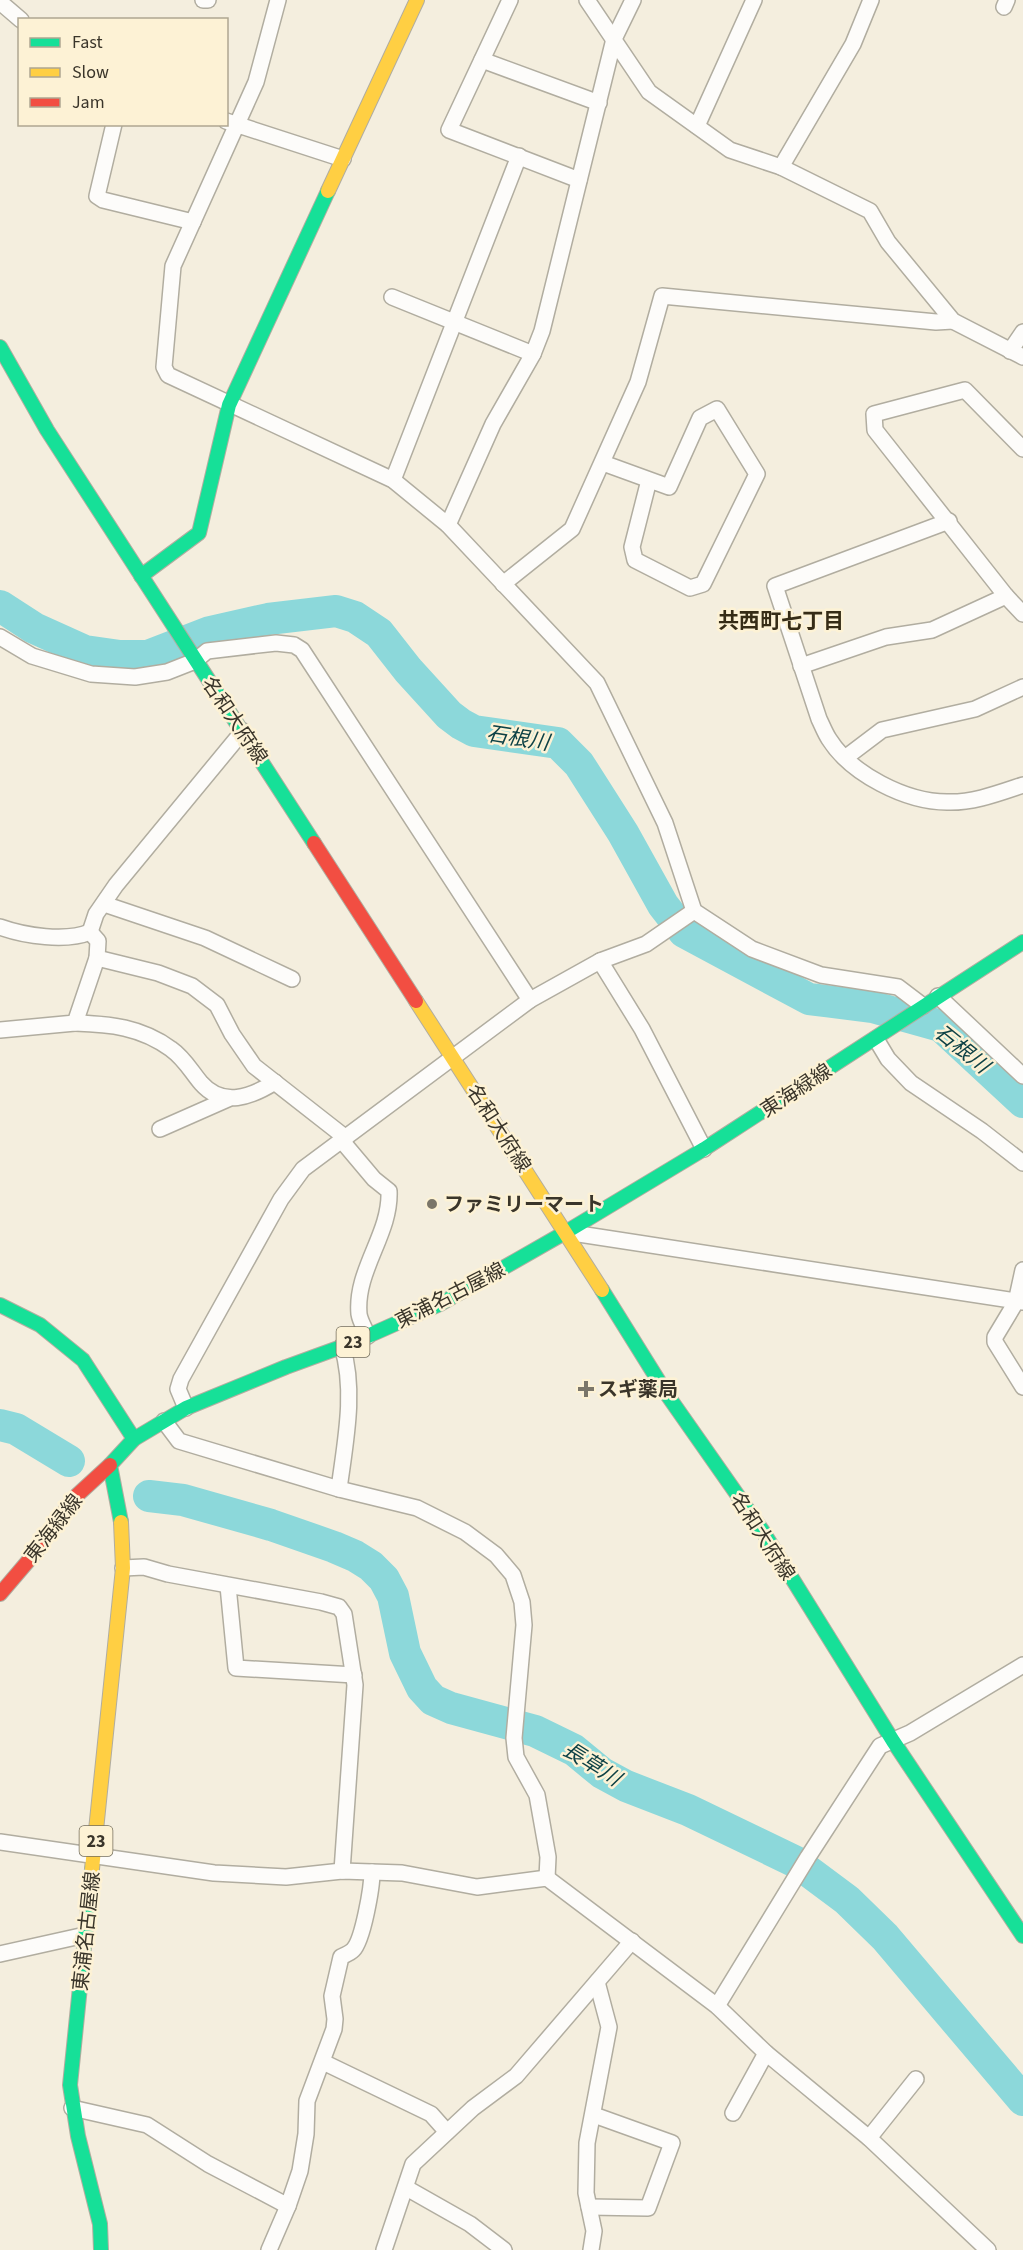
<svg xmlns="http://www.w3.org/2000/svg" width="1023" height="2250" font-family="'Source Sans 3','Noto Sans JP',sans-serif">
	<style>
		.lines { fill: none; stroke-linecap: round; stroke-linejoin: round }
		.river { stroke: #8cd8da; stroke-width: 32 }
		.street-casing { stroke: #b1ada0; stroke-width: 18 }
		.fast-casing { stroke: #b1ada0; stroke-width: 16 }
		.slow-casing { stroke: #b1ada0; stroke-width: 16 }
		.jam-casing { stroke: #b1ada0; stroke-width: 16 }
		.street { stroke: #fdfcfa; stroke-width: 15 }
		.fast { stroke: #16e098; stroke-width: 14 }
		.slow { stroke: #ffcf43; stroke-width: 14 }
		.jam { stroke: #f24e42; stroke-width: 14 }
		.poi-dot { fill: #7b7669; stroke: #fdf2d5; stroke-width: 2 }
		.labels { text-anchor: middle; stroke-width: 5; stroke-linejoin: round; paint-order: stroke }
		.shield { fill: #fdf2d5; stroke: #746e5d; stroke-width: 1.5 }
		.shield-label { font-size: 18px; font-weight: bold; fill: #3a352a }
		.street-label { font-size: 20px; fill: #3a352a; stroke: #fdf2d5 }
		.poi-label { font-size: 20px; font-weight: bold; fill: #3a352a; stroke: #fdf2d5; text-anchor: start }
		.neighbourhood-label { font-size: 21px; font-weight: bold; fill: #362c16; stroke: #fdf2d5 }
		.water-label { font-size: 21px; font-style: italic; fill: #0e4246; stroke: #fdf2d5 }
	</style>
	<rect width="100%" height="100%" fill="#f4eede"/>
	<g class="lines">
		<!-- river -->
		<g class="river">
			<polyline points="0,606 34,628 85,651 120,656 148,656 210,632 268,619 336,611 355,617 379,633 408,670 449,715 461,724 474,731 558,743 579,764 623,833 663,905 684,932 809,999 873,1007 941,1026 1023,1102"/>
			<polyline points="0,1425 16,1429 69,1461"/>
			<polyline points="149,1496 183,1500 271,1525 334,1547 355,1556 371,1566 384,1579 393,1596 405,1653 422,1688 433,1700 451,1708 535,1731 574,1750 602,1773 626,1786 688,1810 796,1862 847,1900 885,1937 1023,2100"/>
		</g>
		<defs>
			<g id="street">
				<polyline points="203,0 208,0"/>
				<polyline points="278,0 256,82 173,266 164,367 168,375 393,480 448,525 597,683 665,823 694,911 752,949 821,975 898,987 923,1006"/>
				<polyline points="510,0 449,130 579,180"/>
				<polyline points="587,0 649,92 730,150 781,167 870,211 888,242 953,321 1023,357"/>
				<polyline points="0,2 21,20"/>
				<polyline points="1004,7 1007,0"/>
				<polyline points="482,60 599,103"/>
				<polyline points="226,121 343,159"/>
				<polyline points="114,124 97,196 103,200 193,222"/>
				<polyline points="697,126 754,0"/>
				<polyline points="781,167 853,44 871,0"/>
				<polyline points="392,297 533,354"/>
				<polyline points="1010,351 1023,332"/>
				<polyline points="1023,449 965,390 874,414 875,430 1006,596 1023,614"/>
				<polyline points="603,463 669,487 700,418 717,409 757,474 703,584 690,588 635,560 632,547 649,480"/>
				<polyline points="393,480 519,156"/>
				<path d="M949,521L775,586L819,719C822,725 825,733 829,739C851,774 906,802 947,802C973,803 999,793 1023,785"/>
				<polyline points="448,525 493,424 533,354 542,331 614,39 633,0"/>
				<polyline points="503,584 572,529 638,382 662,296 936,322 953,321"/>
				<polyline points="0,637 32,656 91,674 135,677 167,672 195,661 207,651 276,643 294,645 302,650 530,1000"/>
				<polyline points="801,666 886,637 932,630 1006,596"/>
				<polyline points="845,758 882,730 975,709 1023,687"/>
				<polyline points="104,904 205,938 292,979"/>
				<path d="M0,927C25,936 66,942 90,932"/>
				<polyline points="90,932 96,914 116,885 243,731"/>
				<polyline points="97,958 158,973 192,986 217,1005 232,1034 254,1066 346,1138"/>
				<polyline points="600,961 646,944 694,911"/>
				<polyline points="938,996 1023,1076"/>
				<path d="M75,1023C110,1024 141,1027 171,1049C184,1058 191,1071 201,1083C223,1108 251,1097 275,1082"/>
				<polyline points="0,1030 75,1023 97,958 98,941 90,932"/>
				<polyline points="876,1039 888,1059 911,1083 982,1131 1023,1163"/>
				<polyline points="160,1129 228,1099"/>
				<path d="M342,1141L374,1179L389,1191C391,1234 355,1270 359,1314C360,1321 365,1329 368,1336"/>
				<polyline points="566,1232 1023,1302"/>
				<polyline points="1023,1270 1016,1302 995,1337 995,1342 1023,1387"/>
				<polyline points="186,1408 178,1389 181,1379 281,1199 303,1169 530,1000 600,961 642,1029 704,1149"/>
				<polyline points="164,1421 179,1441 339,1489 417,1508 465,1532 496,1555 513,1575 522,1602 524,1625 514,1738 516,1757 537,1795 548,1857 547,1878"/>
				<path d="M339,1489C345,1443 356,1391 342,1346"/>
				<polyline points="123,1568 144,1567 168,1574 321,1602 339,1607 344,1614 355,1685 342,1871"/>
				<polyline points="228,1586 236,1668 354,1675"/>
				<polyline points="0,1842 214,1873 286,1877 342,1871 402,1873 477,1887 547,1878 717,2006 766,2053 869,2138 988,2250"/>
				<polyline points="0,1954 85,1935"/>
				<polyline points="717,2006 808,1857 880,1746 910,1733 1023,1665"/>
				<polyline points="323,2062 431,2114 447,2132"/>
				<path d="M72,2108L147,2125L208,2164L288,2206L300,2171L306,2134L307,2101L334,2029L335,2019L332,1996L341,1957C345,1955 350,1953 353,1950C363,1940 372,1887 372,1872"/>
				<polyline points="733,2113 766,2053"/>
				<polyline points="869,2138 916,2079"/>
				<polyline points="410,2190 470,2224 504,2250"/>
				<polyline points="589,2207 648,2208 672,2143 594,2115"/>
				<polyline points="269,2250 288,2206"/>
				<polyline points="384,2250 413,2164 473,2108 516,2076 632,1941"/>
				<polyline points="591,2250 594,2231 586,2193 587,2143 609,2027 597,1982"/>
			</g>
			<g id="fast">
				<polyline points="0,347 47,430 314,843"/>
				<polyline points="141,576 199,533 229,405 328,191"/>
				<polyline points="566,1232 704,1149 1023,942"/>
				<polyline points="602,1290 668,1396 762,1530 893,1741 1023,1936"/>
				<polyline points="0,1305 40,1325 83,1360 134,1439"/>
				<polyline points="121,1522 110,1465 134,1439 186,1408 286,1367 352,1343 440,1304 566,1232"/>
				<polyline points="92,1869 70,2085 78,2136 100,2224 101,2250"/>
			</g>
			<g id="slow">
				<polyline points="328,191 417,0"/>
				<polyline points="416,1001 602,1290"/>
				<polyline points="92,1869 123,1568 121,1522"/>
			</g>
			<g id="jam">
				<polyline points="314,843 416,1001"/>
				<polyline points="0,1594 35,1553 74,1498 110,1465"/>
			</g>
		</defs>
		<!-- street casing -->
		<use href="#street" class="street-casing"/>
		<!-- fast casing -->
		<use href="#fast" class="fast-casing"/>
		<!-- slow casing -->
		<use href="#slow" class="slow-casing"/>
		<!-- jam casing -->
		<use href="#jam" class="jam-casing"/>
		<!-- street -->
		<use href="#street" class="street"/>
		<!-- fast -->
		<use href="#fast" class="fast"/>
		<!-- slow -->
		<use href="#slow" class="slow"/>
		<!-- jam -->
		<use href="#jam" class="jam"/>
	</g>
	<!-- markers -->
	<g class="poi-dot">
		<circle cx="432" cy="1204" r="6"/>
		<path d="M583 1380h6v6h6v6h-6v6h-6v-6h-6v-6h6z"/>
	</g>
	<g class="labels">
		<!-- shield labels -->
		<g class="shield">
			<rect x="336.5" y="1327" width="33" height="30" rx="4.5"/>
			<rect x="79.5" y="1826" width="33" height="30" rx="4.5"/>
		</g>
		<g class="shield-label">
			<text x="353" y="1348">23</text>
			<text x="96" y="1847">23</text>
		</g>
		<!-- street labels -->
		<g class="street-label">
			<text transform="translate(235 720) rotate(56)" y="7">名和大府線</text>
			<text transform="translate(796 1090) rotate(-33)" y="7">東海緑線</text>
			<text transform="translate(499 1128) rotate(57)" y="7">名和大府線</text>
			<text transform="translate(450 1295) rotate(-27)" y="7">東浦名古屋線</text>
			<text transform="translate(53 1528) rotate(-52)" y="7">東海緑線</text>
			<text transform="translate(763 1536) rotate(57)" y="7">名和大府線</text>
			<text transform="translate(86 1931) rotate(-84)" y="7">東浦名古屋線</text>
		</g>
		<!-- poi labels -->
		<g class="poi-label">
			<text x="444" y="1211">ファミリーマート</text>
			<text x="598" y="1396">スギ薬局</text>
		</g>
		<!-- neighbourhood labels -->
		<g class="neighbourhood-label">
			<text x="781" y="628">共西町七丁目</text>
		</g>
		<!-- water labels -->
		<g class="water-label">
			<text transform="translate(518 738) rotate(9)" y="7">石根川</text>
			<text transform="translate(962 1049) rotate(39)" y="7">石根川</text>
			<text transform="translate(592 1764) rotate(32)" y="7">長草川</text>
		</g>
	</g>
	<!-- legend -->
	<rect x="18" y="18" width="210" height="108" fill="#fdf2d5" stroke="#afa691" stroke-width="1.5"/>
	<rect x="30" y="38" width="30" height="9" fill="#16e098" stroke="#afa691" stroke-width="1.5"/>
	<text x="72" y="48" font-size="18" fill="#3a352a">Fast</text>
	<rect x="30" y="68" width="30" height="9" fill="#ffcf43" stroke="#afa691" stroke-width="1.5"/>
	<text x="72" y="78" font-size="18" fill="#3a352a">Slow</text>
	<rect x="30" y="98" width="30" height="9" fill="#f24e42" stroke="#afa691" stroke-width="1.5"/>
	<text x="72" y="108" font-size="18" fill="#3a352a">Jam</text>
</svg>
